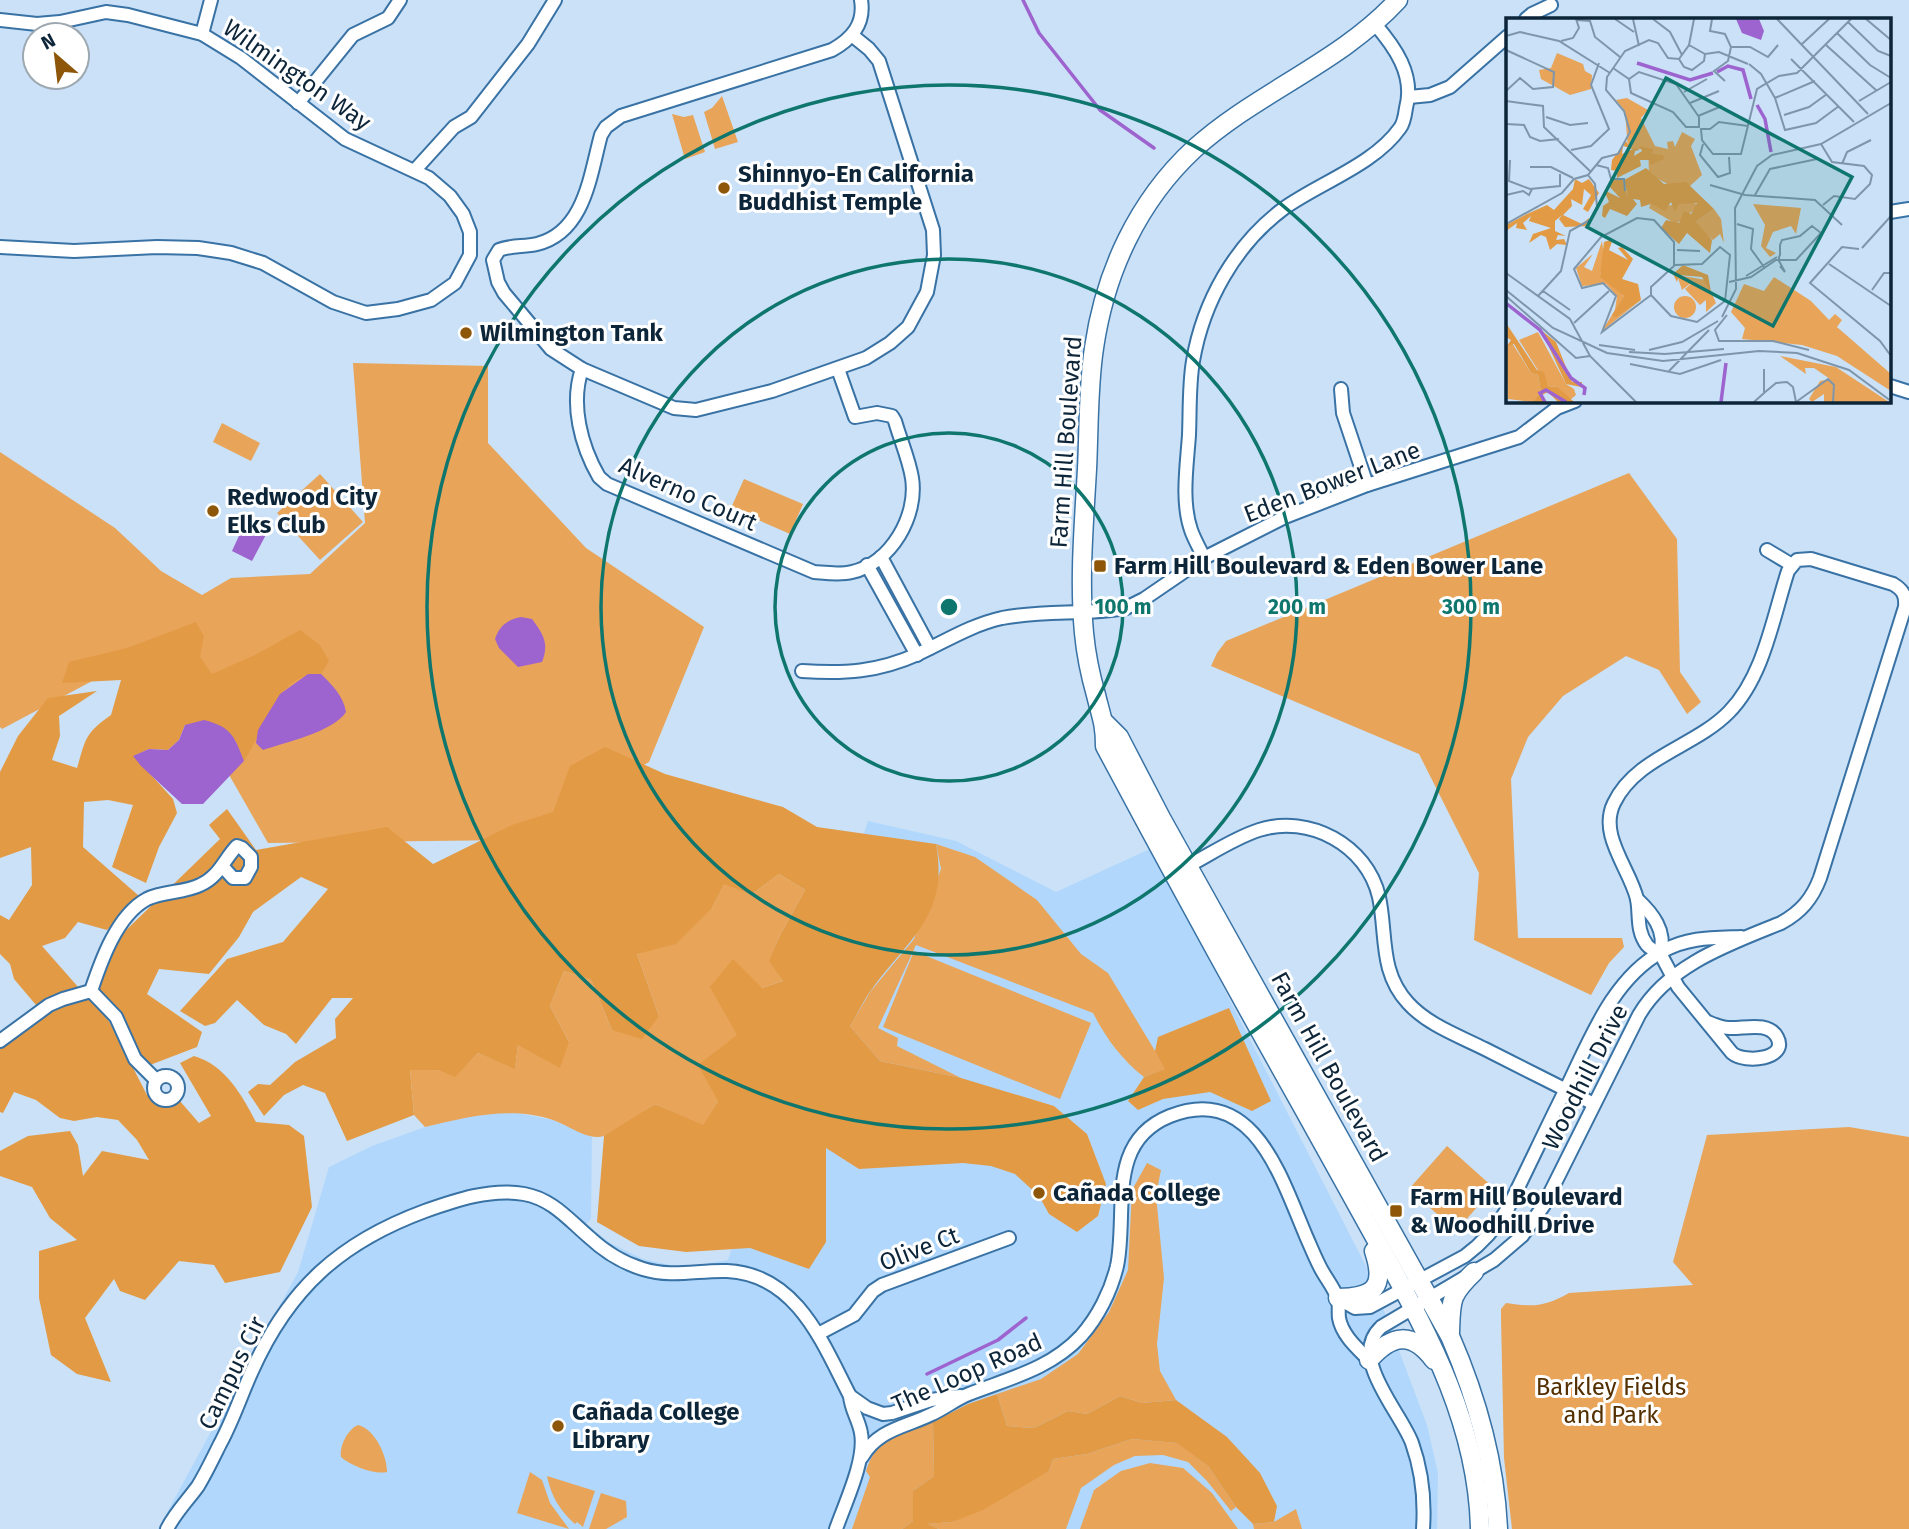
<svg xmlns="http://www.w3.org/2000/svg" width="1909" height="1529" font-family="'Fira Sans',sans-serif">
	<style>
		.built { fill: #b1d8fc }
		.green { fill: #e8a459 }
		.forest { fill: #e39a45 }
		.water { fill: #9d63cf }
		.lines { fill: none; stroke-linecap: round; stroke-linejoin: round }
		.stream { stroke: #9d63cf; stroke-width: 3.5 }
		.minor-casing { stroke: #3972a4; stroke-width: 16 }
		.secondary-casing { stroke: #3972a4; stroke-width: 21 }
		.minor { stroke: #fff; stroke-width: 12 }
		.secondary { stroke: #fff; stroke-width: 18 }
		.ring { fill: none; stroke: #0f766e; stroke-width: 3.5 }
		.poi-dot { fill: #8d5609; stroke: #fff; stroke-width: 2.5 }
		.labels { text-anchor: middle; stroke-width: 6; stroke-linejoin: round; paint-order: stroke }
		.street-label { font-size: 24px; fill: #0d2539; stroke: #fff }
		.poi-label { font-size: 24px; font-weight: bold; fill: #0d2539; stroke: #fff; text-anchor: start }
		.park-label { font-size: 24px; fill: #543000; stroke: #fff }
		.inset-river { fill: none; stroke: #9d63cf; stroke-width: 3.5 }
		.inset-road { fill: none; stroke: #7e96ab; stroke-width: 2 }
		.view { fill: #0f766e; fill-opacity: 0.15; stroke: #0f766e; stroke-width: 3.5 }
		.inset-edge { fill: none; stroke: #0d2539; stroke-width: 3.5 }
		.centre { fill: #0f766e; stroke: #fff; stroke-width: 3.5 }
		.ring-label { font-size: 21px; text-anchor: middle; font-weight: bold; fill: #0f766e; stroke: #fff; stroke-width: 6; stroke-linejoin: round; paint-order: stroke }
	</style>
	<rect width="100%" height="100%" fill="#cae1f7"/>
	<!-- built -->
	<polygon class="built" points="868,821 956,841 1056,892 1152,848 1371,1276 1427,1425 1438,1473 1437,1529 158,1529 298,1272 329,1167 372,1146 425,1127 483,1113 518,1113 553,1120 592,1137 591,1219 586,1224 610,1243 643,1259 683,1268 728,1260"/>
	<!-- green -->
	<g class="green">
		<polygon points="722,96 738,142 715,149 704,112 712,108"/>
		<polygon points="672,114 684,117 693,115 705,152 685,159"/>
		<polygon points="353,363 488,366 488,443 586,548 704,627 649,762 516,840 268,843 156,647 2,729 0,727 0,452 115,528 161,571 202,595 231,578 310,574 365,523"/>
		<polygon points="222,423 260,443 251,461 213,442"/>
		<polygon points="1629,473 1677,539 1680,672 1701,702 1687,714 1659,670 1626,656 1563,696 1528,737 1511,779 1518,938 1622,938 1624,947 1609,963 1591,995 1474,940 1479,873 1419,754 1211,666 1217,653 1226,641"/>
		<polygon points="320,474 363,522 320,560 277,513"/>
		<polygon points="744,479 803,504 790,534 731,508"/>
		<path d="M936,844L975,857L1037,900L1081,954L1108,973L1166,1069L1144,1077C1121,1059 1106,1038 1093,1013L916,945L878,1028L898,1038L897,1046L961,1078L880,1061L850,1026L870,992L914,939L941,869Z"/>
		<path d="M779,874L805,890L779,937L770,960L783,981L762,988L737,1035L718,1101L703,1126L655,1104C642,1112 617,1132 604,1136C588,1141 568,1125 553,1120C510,1106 468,1117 425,1127L414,1115L410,1070H438L455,1076L478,1053L515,1068L518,1045L569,1042L550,1006L564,971L591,980L612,1030L659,1016L637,954L712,908L724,883L751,895Z"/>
		<polygon points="914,951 1091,1023 1060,1099 883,1027"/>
		<path d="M1849,1127L1909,1137V1529H1512L1504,1458L1501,1318V1309L1506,1303C1533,1307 1544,1307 1569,1293L1693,1285L1673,1262L1707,1135Z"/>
		<polygon points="1447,1146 1494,1188 1456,1231 1409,1189"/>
		<polygon points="1147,1163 1161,1170 1156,1195 1164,1278 1157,1344 1160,1371 1176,1400 1142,1403 1120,1396 1087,1414 1068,1411 1034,1428 1007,1426 997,1394 1041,1379 1078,1354 1109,1312 1128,1270 1132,1190"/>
		<path d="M933,1422L934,1476L913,1491V1521L902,1529H852L870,1477L866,1471C877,1436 901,1432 933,1422Z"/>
		<path d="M358,1425C375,1429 387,1456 387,1472C375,1475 351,1466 341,1457C339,1446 348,1429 358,1425Z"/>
		<polygon points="1132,1439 1178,1443 1208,1466 1236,1507 1231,1511 1207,1481 1188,1462 1163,1455 1135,1456 1114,1465 1081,1488 1066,1529 939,1529 926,1524 952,1522 1049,1471 1053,1459 1087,1454"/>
		<polygon points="1150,1463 1183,1468 1212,1493 1238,1529 1080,1529 1094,1490 1121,1471"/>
		<polygon points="530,1472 542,1480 550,1503 569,1529 517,1513"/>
		<path d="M547,1476L595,1491L583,1527L577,1522L575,1524C560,1511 551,1496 547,1476Z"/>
		<polygon points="601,1493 626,1501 627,1517 606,1529 589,1529"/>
		<polygon points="1296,1509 1302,1529 1254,1529 1253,1524 1274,1522"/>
	</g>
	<!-- forest -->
	<g class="forest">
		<path d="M196,622L204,636L200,657L212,674L257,654L300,630L320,645L329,661L321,674C276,672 264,732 244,761L236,741L185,725L179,740L168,750L149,749L134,756L173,799L177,813L159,847L146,883L112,867L133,805L108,800L84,802L83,847L139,896L107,930L78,922L65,938L42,946L79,988L36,1005L14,979L10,964L0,954V915L9,920L32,885L31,847L0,858V772L18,736L48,698L97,691L59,716L60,736L52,760L77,768C86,739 84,734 111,715L121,680L62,683L69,662L127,648Z"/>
		<path d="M605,747L665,774L783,807L817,827L936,844C950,917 906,940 869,993C862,1003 857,1015 850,1026L880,1061L961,1078L1054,1106L1087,1134L1106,1184L1098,1216L1077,1232L1049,1214L1039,1196L1015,1174L991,1166L963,1163L859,1169L826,1148V1242L809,1269L750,1248L686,1252L639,1246L597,1222L604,1136L655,1104L703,1125L718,1101L698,1065L737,1035L710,987L733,959L762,988L783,981L769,961L779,937L805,890L779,874L751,895L724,884L712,908L676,944L637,954L659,1016L642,1039L612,1030L591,980L564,971L550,1006L569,1042L560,1068L518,1045L515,1069L478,1053L455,1077L438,1070H410L414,1115L347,1141L325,1093L303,1085L284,1095L264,1116L248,1092L258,1084L270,1085L295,1062L336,1038L335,1019L353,998H332L296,1044L286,1034L264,1025L237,1000L215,1023L205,1026L180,1011L227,959L283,942L328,889L301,877L253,912L239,937L209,974L159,969L147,994L202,1032L197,1047L150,1065L131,1046L125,1018L98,992L119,937L220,839L209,825L227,809L256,850L387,827L433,864L512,825L553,812L570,766Z"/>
		<path d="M88,997L109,1021L147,1095L179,1100L199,1123L211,1116L180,1063L194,1056C225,1065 242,1095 256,1122L289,1125L304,1136L312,1207L280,1272L225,1283L214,1265L179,1261L145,1300L120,1291L114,1279L85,1318L111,1382L77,1374L51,1355L39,1298V1251L77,1240L50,1218L32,1187L0,1176V1151L28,1136L70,1131L78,1145L83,1176L102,1151L149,1160L137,1140L118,1120L97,1117L74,1121L60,1118L36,1100L14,1092L3,1113L0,1112V1046L53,1009Z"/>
		<polygon points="1229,1008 1271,1101 1252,1111 1210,1092 1163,1099 1138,1110 1128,1101 1144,1077 1165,1069 1155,1051 1158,1037"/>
		<polygon points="997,1394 1007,1426 1034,1428 1068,1411 1087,1414 1120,1396 1142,1403 1176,1400 1227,1437 1260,1473 1277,1506 1274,1522 1253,1524 1236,1507 1208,1466 1177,1443 1132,1439 1087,1454 1053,1459 1049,1471 983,1510 952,1522 927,1524 939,1529 902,1529 913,1521 913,1491 934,1476 933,1422 968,1404"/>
	</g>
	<!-- water -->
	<g class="water">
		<polygon points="249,514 272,526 269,529 252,561 232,551"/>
		<path d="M521,617L532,619C544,635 549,644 542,662L518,667L499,648L495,639C499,626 508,619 521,617Z"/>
		<path d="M308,674H321C332,685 343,695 346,712C333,732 286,742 263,750L256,743L258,730L280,694Z"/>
		<path d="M204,720C231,727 234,735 244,761L203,804H182L141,766L133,756L149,749L168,750L179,740L185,725Z"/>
	</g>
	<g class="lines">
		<!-- stream -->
		<g class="stream">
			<polyline points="1023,0 1039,33 1100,110 1154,148"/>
			<polyline points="927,1374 998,1340 1026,1318"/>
		</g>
		<defs>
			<g id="minor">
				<polyline points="1526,19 1532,14 1551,5"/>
				<polyline points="0,20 37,24 60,22 106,12 128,15 202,34 241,58 345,139 429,178 450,196 463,214 470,232 470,255 455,283 431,300 398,309 366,313 333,302 263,263 231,253 198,248 157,247 74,251 0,247"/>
				<polyline points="202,34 211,0"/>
				<path d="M853,36L869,49L879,61L933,230L934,255L927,292L908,327L890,343L866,358L772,391L696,410L674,408L582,369L551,349L504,293L498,282L493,260L499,250C511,245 524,247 537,244C585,232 590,175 601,135L606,127L621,116L832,50C852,39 865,24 861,0"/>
				<polyline points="1409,97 1430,95 1450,87 1508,36"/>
				<polyline points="298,103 353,35 388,18 400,0"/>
				<polyline points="415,170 454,127 471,117 528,44 555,0"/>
				<polyline points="1890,212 1909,209"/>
				<path d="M582,369C570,404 581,446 599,477L607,484L814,572C827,573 840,575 852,572C891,563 918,516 912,478C909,459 900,439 895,421L892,416L877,413L855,417L838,369"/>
				<polyline points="1890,386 1909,392"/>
				<polyline points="1341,389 1343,413 1367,485"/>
				<polyline points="1767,550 1792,565"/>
				<polyline points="881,557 930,648"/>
				<path d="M1204,558C1200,549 1194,539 1191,530C1181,501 1187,465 1189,435C1190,410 1189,384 1193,361C1203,302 1235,245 1283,209C1319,183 1374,165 1400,128C1404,123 1405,115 1406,108C1415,75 1395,47 1374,23"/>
				<polyline points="867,565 917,655"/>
				<path d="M802,671C844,674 878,672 918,654C946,641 971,625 1002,618C1043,610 1085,615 1126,608L1144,599L1204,558L1285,517L1367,485L1519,437L1557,408L1575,401"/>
				<path d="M1188,866C1211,854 1234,838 1259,830C1309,814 1367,845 1379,897C1387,934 1379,972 1408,1003C1428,1025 1459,1036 1485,1049C1521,1067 1558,1086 1594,1104"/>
				<path d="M1637,899C1652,913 1667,931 1660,953"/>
				<path d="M1660,953L1678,987L1732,1053C1745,1064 1789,1059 1777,1037C1768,1021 1744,1029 1729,1028C1722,1028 1715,1025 1708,1022"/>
				<path d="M91,991C101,961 117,915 147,899C163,891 184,893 200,885C219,877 225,858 237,846L242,848L251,857V867L245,878H233L223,867"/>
				<polyline points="0,1041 49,1005 63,999 91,991 116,1017 135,1059 156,1080"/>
				<circle cx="166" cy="1088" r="12"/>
				<path d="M1339,1299L1355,1308L1370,1307L1465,1256C1484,1242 1496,1228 1508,1208C1527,1170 1545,1131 1564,1093C1589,1043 1611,979 1663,951C1688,937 1713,938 1741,937"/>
				<polyline points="818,1334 854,1315 873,1291 882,1285 1009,1238"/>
				<polyline points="850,1396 867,1408 883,1414 892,1413 931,1400 960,1396"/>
				<path d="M862,1457C878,1429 906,1427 932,1414C945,1408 956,1399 969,1394C1010,1378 1050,1369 1081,1336C1098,1317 1111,1291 1117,1266C1128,1213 1105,1142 1170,1116C1254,1083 1281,1178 1306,1236C1310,1245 1314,1255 1319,1265C1324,1276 1333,1286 1337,1297C1340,1303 1338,1311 1339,1318C1342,1335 1357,1348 1369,1360"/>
				<path d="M167,1529C175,1513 188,1500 198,1486C206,1473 213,1458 220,1444C233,1420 241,1395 252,1371C289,1288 341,1242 425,1211C456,1200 491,1188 524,1194C552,1199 568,1219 589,1237C604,1251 623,1263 643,1269C672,1278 698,1270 727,1271C797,1274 823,1344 850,1396C851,1410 859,1420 861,1433C866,1460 845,1503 836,1529"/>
				<path d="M1423,1529C1425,1500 1422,1471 1412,1443C1400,1411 1348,1358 1381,1327L1494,1260L1522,1236L1544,1205L1639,1015C1668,965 1729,944 1781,923C1801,912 1812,899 1820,878L1905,607C1906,595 1903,590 1893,584L1811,559L1797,560L1788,571C1773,617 1764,676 1729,712C1695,747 1636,757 1614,803C1598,835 1630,869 1637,899C1640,914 1636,931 1647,945C1650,949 1655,951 1660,953"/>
			</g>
			<g id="secondary">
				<path d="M1398,0C1340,63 1257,92 1194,149C1138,201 1105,272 1094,348C1088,387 1089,429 1087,469C1084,523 1079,579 1084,633C1086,654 1090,674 1096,695C1101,716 1105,723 1105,746C1169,866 1234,985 1301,1104C1328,1153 1356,1203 1383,1252C1431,1339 1478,1427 1480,1529"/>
				<path d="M1105,723L1119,737L1161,818L1450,1336C1477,1398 1495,1461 1498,1529"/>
				<path d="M1338,1298C1374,1297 1386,1288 1374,1251"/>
				<path d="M1450,1332C1451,1300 1450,1295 1474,1272"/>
				<path d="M1369,1360C1392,1334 1412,1331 1434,1360"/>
			</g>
		</defs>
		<!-- minor casing -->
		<use href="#minor" class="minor-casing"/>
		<!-- secondary casing -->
		<use href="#secondary" class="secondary-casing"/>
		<!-- minor -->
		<use href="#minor" class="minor"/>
		<!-- secondary -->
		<use href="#secondary" class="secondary"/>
	</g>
	<!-- distance rings -->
	<g class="ring">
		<circle cx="949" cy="607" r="174"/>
		<circle cx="949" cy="607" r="348"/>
		<circle cx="949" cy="607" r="522"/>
	</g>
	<!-- markers -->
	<g class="poi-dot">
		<circle cx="724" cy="188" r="7"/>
		<circle cx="466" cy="333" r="7"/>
		<circle cx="213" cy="511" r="7"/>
		<rect x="1093" y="559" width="14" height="14" rx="3.5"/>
		<circle cx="1039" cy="1193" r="7"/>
		<rect x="1389" y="1204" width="14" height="14" rx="3.5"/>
		<circle cx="558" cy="1426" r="7"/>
	</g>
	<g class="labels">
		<!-- street labels -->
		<g class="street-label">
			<text transform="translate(297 75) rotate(35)" y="8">Wilmington Way</text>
			<text transform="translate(1066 442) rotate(-86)" y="8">Farm Hill Boulevard</text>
			<text transform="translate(1332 482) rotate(-21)" y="8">Eden Bower Lane</text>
			<text transform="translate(688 494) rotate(24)" y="8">Alverno Court</text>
			<text transform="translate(1329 1067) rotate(61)" y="8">Farm Hill Boulevard</text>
			<text transform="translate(1585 1077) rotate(-63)" y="8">Woodhill Drive</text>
			<text transform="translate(919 1249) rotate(-21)" y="8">Olive Ct</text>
			<text transform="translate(232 1373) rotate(-64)" y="8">Campus Cir</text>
			<text transform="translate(967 1373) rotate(-24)" y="8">The Loop Road</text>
		</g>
		<!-- poi labels -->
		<g class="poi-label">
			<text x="738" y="182">Shinnyo-En California<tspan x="738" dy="28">Buddhist Temple</tspan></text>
			<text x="480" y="341">Wilmington Tank</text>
			<text x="227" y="505">Redwood City<tspan x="227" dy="28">Elks Club</tspan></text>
			<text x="1114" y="574">Farm Hill Boulevard &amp; Eden Bower Lane</text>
			<text x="1053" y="1201">Cañada College</text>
			<text x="1410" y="1205">Farm Hill Boulevard<tspan x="1410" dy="28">&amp; Woodhill Drive</tspan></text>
			<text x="572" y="1420">Cañada College<tspan x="572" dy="28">Library</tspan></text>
		</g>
		<!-- park labels -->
		<g class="park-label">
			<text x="1611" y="1395">Barkley Fields<tspan x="1611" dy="28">and Park</tspan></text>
		</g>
	</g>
	<!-- overview -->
	<g transform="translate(1506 18)">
		<rect width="385" height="385" fill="#cae1f7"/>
		<path d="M51,35L77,46L79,53L86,57L85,71L64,77L35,61L33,52L45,50ZM121,80L142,92L135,100L149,128L162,131L161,124L167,123L169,129L176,114L189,121L185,128L196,157L184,168L167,169L143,156L142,131H122L119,93L110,82ZM185,183L193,188L170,206L143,190L145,185L156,189ZM247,186L295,190L290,216L285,208L267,214L260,230L270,235L264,239L255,228L259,207ZM208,191L215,201L218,225L214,216L207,222L191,209L190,204ZM96,223L99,246L94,256L118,278L107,297L110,300L135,282L96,313L109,292L111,278L100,266L76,268L70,250L87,236L78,249L86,253ZM171,257L200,262L210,285L200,294V282L194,287L179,271L190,261L176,272ZM268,259L305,283L323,302L329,296L336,302L331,309L385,356V373L331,338L296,327L236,321L239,310L225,294L238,266L258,273ZM168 289a11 11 0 1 1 22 0a11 11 0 1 1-22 0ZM32,314L60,366L68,371L70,377L64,382L52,369L42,368L13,322ZM6,325L25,355L32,357L35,374L26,384L2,381L0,329ZM274,338L330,349L383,384H318V376L306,384L303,381L314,363L324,361L308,350H299L300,356Z" fill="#e8a459"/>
		<path d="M120,123L124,130L117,128L116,136L129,130L134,132L129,133L128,138L136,133L133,128L147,131L146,136L157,137L158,141L144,147V142H134L135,148L111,160V153L105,152L106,142ZM140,150L158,166L180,164L208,191L190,204L206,222L204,235L181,215L173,226L155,210L160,202L173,205L178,193L185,196L191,185L173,186L169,194L165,184L159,193L145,186L135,189L134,182L127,181L131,186L121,198L104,191L99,200L96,198L97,188L103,184L98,172L114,180L102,167L105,162H117L122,180L118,162ZM69,161L76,165L83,161L93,175L82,194L77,191L85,177L78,171L76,187L65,181L66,188L57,197L76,206L83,200V208L59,209L53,201L56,197L49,203V213L60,218L52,217L50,222L58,221L61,227L51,226L44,232L40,219L35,217L23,225L27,216L45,210L23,203L25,198L17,205L21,212L10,210L11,205L0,213V207L21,196L41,187L48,192L67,171ZM107,221L103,232L122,242L112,230L116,229L127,241L116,261L132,266L135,282L110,300L106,297L118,278L94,259L98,224ZM177,247L202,257L205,274L196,259L173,257L171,264L167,256ZM0,305L31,352L38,354L42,368L52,369L68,384H52L42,374L36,377L39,384H26L35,374L32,357L25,355L8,326L0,329L5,322L0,319ZM35,312L50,324L66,364H76L75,369L60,366Z" fill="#e39a45"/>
		<path d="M230,1H253L258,13L255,22L236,15Z" fill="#9d63cf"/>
		<path class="inset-river" d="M131,45L184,62L207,55M211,54L222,48L237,52L245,81M251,87L259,101L265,134M1,286L34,312L65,360L79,370L78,377M39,384L34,375L40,372L60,384M215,384L220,345"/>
		<path class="inset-road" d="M109,1L128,14M127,1L133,28M147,1L164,14L176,37M206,1L204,13L219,16L225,29L222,43L208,53L219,63M271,1L362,96M360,1L385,22M71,2L84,3L89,19L114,39M342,4L372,33L385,38M331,15L364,47L385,60M0,18L14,14L53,23L104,55M55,23L67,20L73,10L70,1M296,26L323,1M183,27L199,36L213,34L242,46M320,27L371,73M225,29H244L262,39L272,27M0,32L48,54L47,69L27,71L14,60L0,73M173,41L178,49L186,52L198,43L199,36M285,41L348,104M243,46L255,56L269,80L279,112L310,105L333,88M107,50L123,61L133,54L170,66L193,99V109H180L167,94L125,75L123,61M178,74L201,61M269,80L309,63M0,83L37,88L38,109L85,154M353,83L385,64M184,85L213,73M278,97L303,89L321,76M192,98L216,88M40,99L64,107L82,105M0,106L18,107L24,119L34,123L53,121M242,108L213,104L204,111H195L196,122L207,136H235L251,71L273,58L291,55L345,1M197,126L194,137L212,159L224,155L223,139M315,126L326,144L358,148L366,157L364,166L349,181L328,178L317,187M65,132L85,128L103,111L85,67L93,45M4,142L3,163L24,171L54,168V156M336,146L341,134L365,122M90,147L102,150L105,161H118L119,173M24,149H45L67,160M204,167L239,177L309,182L336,207M0,177L17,173L23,177L26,171M249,177L264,151L311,141M0,206L56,175L68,161L82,157L96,140L112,136L124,114L118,93L100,72L101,59L119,33L143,22L152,25L162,40L173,41L183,27L188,1M231,206L247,211L245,231L258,249M214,229L224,237L219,283L191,304L165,298L145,277V269L169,247L196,246ZM356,230L385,198M353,231L336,229L304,265L374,323L385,338M171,232L194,233M323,246L385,288M0,255L64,301L84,338L130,384M240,258L271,239M223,264L245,259L270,242H290L315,215L306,208L294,218L276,222L274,227V237L273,239V243L279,254L274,248M0,272L47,310L101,335L157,343L253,333L291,335L343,352L385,383M366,272L378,255H385M37,273L64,292M145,277L96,314L110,278L97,265L76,270L68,251L95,219L131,200L148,202L168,224V247M0,278L70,340L84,338M32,278L55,253L64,213L84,202L91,189L89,166L82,157M221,297L209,312L213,323H267L303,332M216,299L230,271L229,190L251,148L266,137L315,126L385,85M68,305L103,273M93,327L129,332M143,332L176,324L212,303M123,334L159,336L218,331M124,346L174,356L215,342M163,353L203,312M258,375L270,365L281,364L287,369L290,384M248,384L258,375V351M290,384L322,361L328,367L327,384"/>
		<path class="view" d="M160,60L346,159L267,308L81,209Z"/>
		<rect width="385" height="385" class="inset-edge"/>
	</g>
	<circle cx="949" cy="607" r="10" class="centre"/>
	<g class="ring-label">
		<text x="1123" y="614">100 m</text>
		<text x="1297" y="614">200 m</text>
		<text x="1471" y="614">300 m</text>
	</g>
	<!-- north arrow -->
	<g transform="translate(56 56) rotate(332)"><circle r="33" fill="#ffffff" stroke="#9ea8b0" stroke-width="2"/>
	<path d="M0-5L12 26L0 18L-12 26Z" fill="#8d5609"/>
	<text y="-10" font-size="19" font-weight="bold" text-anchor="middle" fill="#0d2539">N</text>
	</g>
</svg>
